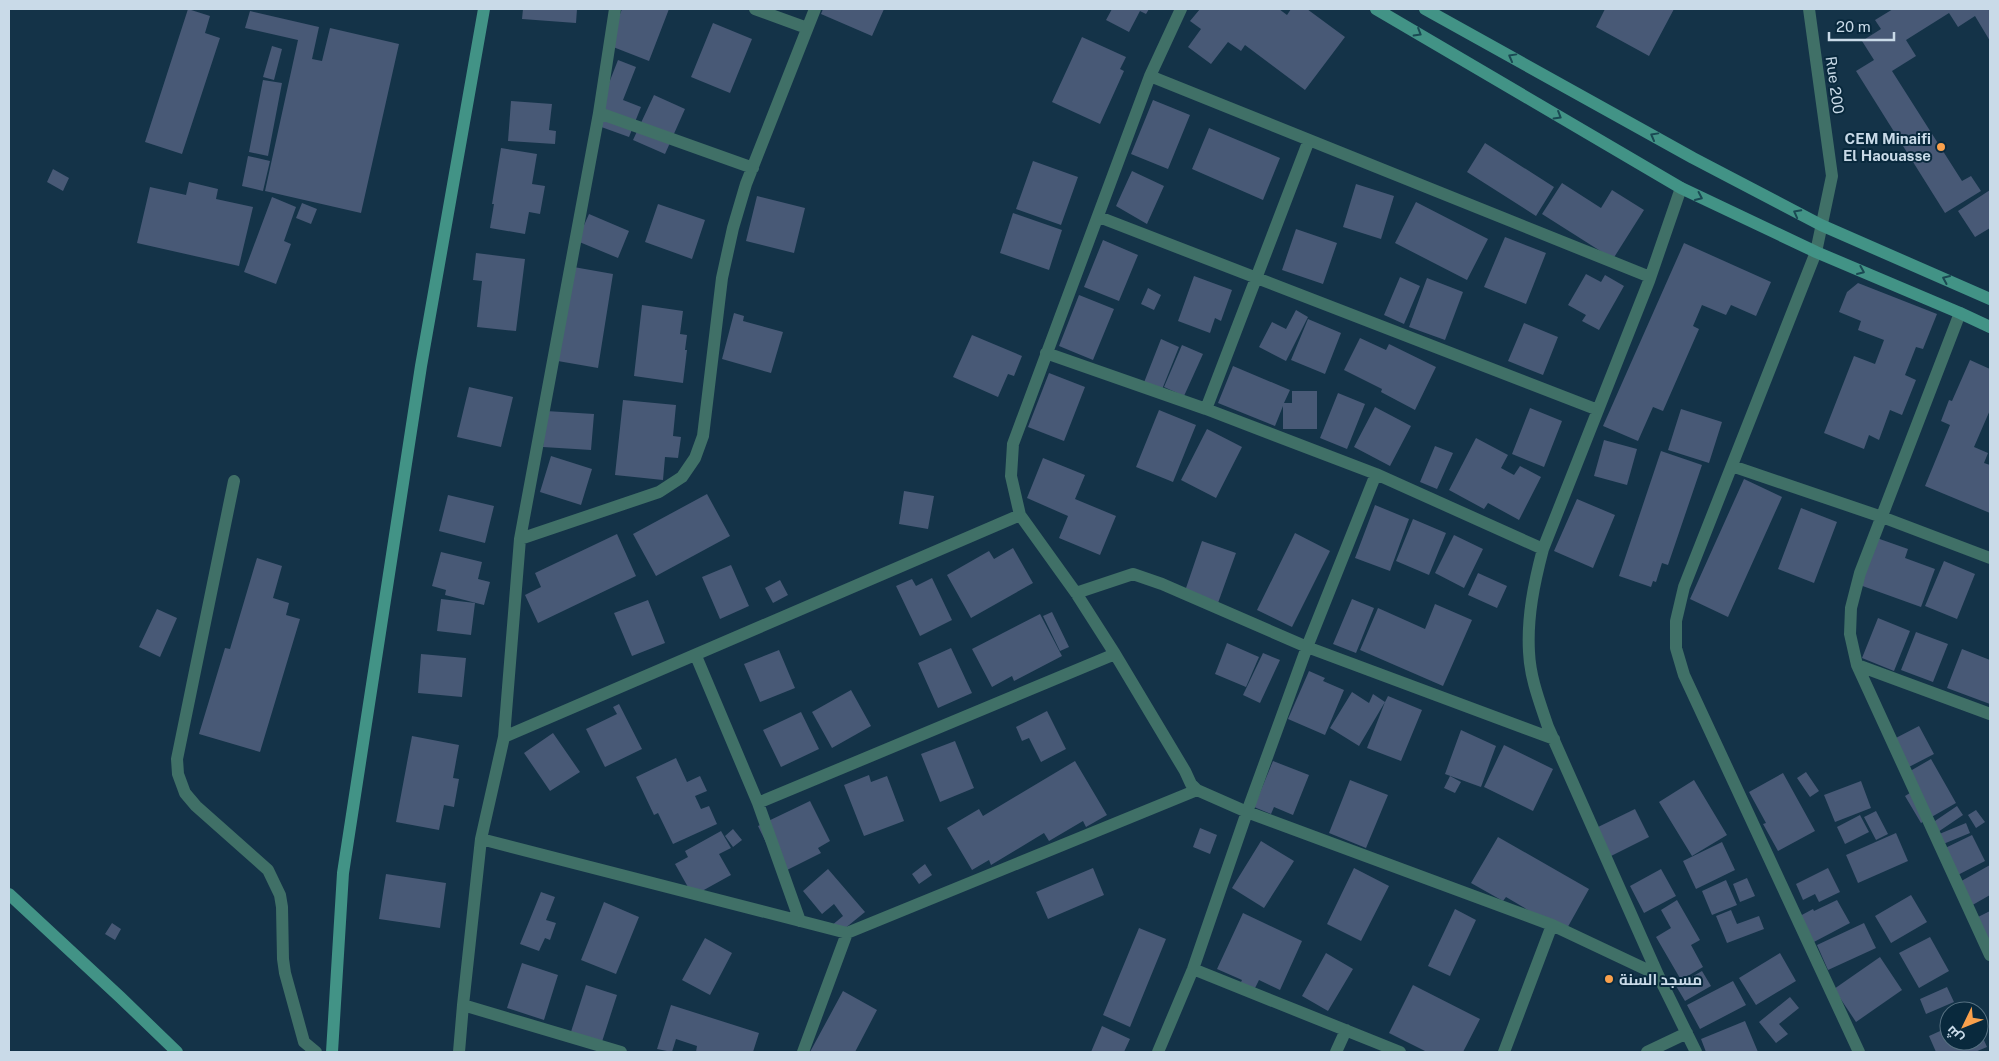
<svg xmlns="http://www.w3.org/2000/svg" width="1999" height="1061" viewBox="0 0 1999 1061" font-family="'Public Sans',Cairo,sans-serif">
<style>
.building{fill:#485976}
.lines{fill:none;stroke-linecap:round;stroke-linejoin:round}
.service{stroke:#407067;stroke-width:12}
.minor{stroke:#407067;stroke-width:12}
.secondary{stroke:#429386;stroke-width:12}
.oneway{stroke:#1a4953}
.poi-dot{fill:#f9a04c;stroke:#09293d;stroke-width:2}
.labels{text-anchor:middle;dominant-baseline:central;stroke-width:4;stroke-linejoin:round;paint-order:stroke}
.street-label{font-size:15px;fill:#c9dae8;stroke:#09293d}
.poi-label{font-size:15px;font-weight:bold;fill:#c9dae8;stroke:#09293d;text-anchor:end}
</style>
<rect width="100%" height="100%" fill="#143348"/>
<path class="building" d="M188,9L210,16L205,33L220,38L182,154L145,142Z
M523,9H577L576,23L522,19Z
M622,9H669L649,61L608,45Z
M823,9H884L872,36L821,14Z
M1112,9H1149L1146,14L1140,11L1129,32L1106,20Z
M1200,9H1279L1287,15L1291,9H1307L1345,37L1305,90L1245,45L1241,51L1228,42L1211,64L1188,47L1201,29L1190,21Z
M1605,9H1636L1639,10L1640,9H1674L1649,56L1596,27Z
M1893,9H1990V41L1975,16L1958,27L1949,13L1906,40L1916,56L1892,71L1962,181L1971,176L1981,191L1945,213L1856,71L1874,60L1862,41L1881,29L1875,20Z
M250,11L319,27L312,59L322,61L330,28L399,44L361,213L265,191L298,40L245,28Z
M713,23L752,39L730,93L691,77Z
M1082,37L1126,57L1120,69L1124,71L1100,124L1052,102Z
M272,46L282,49L274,80L263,77Z
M618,60L636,67L623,100L641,107L629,137L593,124Z
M263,80L282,83L268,156L249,152Z
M654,95L685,109L665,154L633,140Z
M1153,100L1190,115L1168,169L1131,154Z
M511,101L552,104L549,130L556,131L555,144L508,141Z
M1209,128L1280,158L1263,200L1192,169Z
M1485,143L1554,187L1536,216L1467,172Z
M501,148L537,154L532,184L545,186L540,214L529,212L525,234L490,228L494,204H492Z
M248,156L270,161L263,191L242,186Z
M1033,161L1078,177L1061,225L1016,209Z
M53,169L69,178L63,191L47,182Z
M1132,171L1164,186L1147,224L1116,206Z
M189,182L218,189L216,199L253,207L239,266L137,243L150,187L186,195Z
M1562,183L1601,208L1612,190L1644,210L1613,259L1542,214Z
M1356,184L1394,196L1381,239L1343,227Z
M1990,190V228L1975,237L1958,211Z
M757,196L805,208L794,253L746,241Z
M272,197L296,207L284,241L291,244L276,284L244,272Z
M1416,202L1488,239L1467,280L1395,243Z
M302,203L317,209L311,224L296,218Z
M658,204L705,220L692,259L645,242Z
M1013,213L1062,230L1049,270L1000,253Z
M589,214L629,231L618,258L577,241Z
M1296,229L1337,243L1323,284L1282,270Z
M1505,237L1546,253L1526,304L1484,287Z
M1103,240L1138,255L1119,301L1084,287Z
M1684,243L1771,282L1756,316L1731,305L1726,315L1702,305L1693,326L1699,329L1663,411L1653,407L1638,441L1603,426Z
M476,253L525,259L516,331L477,327L482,281L473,280Z
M568,266L613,274L598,368L552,360Z
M1586,274L1601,282L1605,275L1624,286L1599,330L1582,321L1586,315L1568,305Z
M1194,276L1232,290L1221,321L1215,318L1210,333L1178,321Z
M1400,277L1420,286L1404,324L1384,315Z
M1427,278L1463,292L1445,340L1409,327Z
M1858,283L1937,314L1923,349L1916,347L1905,375L1916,380L1902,415L1890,410L1879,440L1869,435L1864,449L1824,433L1854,356L1875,364L1884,340L1858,330L1861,321L1839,312L1847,292Z
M1148,288L1161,295L1154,310L1141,304Z
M1079,295L1114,309L1093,360L1059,346Z
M642,305L683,311L680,334L687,335L685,350H687L683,383L634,376Z
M1296,310L1308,317L1286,361L1259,347L1272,322L1286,329Z
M734,313L744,316L743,321L783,332L771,373L722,359Z
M1308,319L1341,333L1325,374L1291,360Z
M1524,323L1558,337L1543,375L1508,361Z
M972,335L1022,356L1014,376L1008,374L998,397L953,377Z
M1360,338L1386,350L1389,344L1436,367L1415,410L1381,392L1382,389L1344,370Z
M1161,339L1179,347L1161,392L1143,385Z
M1182,345L1203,354L1184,396L1164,387Z
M1970,360L1990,369V410L1974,447L1988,453L1984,463L1990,465V513L1925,486L1950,425L1941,421L1949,400L1952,401Z
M1233,366L1290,390L1284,403H1292V391H1317V429H1283V406L1275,426L1218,403Z
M1049,373L1085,387L1064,441L1028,427Z
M469,387L513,397L501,447L457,437Z
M1338,393L1365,404L1347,449L1320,438Z
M623,400L676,405L673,436L681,437L678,458L665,457L663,480L615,475Z
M1375,407L1411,426L1390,466L1354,447Z
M1530,408L1562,421L1544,467L1512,454Z
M1681,409L1722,422L1709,463L1668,450Z
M1159,410L1196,425L1173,482L1136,467Z
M546,411L594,414L591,450L543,447Z
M1207,429L1242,447L1216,498L1181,480Z
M1476,438L1508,455L1501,468L1514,475L1520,466L1541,477L1519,520L1488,503L1484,509L1449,490Z
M1604,440L1637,449L1627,485L1594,476Z
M1435,446L1453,453L1437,489L1420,482Z
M1661,451L1702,465L1668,565L1662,563L1656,582L1653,581L1651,587L1619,576Z
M551,456L592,469L581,505L540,492Z
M1043,458L1085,475L1075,499L1116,516L1100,555L1059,538L1068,516L1027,498Z
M1744,479L1782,497L1728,617L1690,599Z
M904,491L934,496L928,529L899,524Z
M707,494L730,536L656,576L633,534Z
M448,495L494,506L485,543L439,531Z
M1577,499L1615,515L1593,568L1554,551Z
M1375,505L1409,519L1390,571L1355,558Z
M1801,508L1837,522L1814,583L1778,569Z
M1413,519L1446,533L1429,575L1396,561Z
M1295,533L1330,551L1292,627L1257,610Z
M617,534L636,576L538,623L525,595L541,587L535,573Z
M1454,535L1483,549L1464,588L1435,573Z
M1874,537L1908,549L1905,558L1935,569L1921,607L1857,584Z
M1202,541L1236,553L1218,603L1185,591Z
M1013,548L1033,583L971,618L947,575L989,551L994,559Z
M441,552L482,562L478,579L490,582L484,605L445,595L446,590L432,586Z
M257,558L282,566L273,598L289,603L286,615L300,619L260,752L199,734L225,648L230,649Z
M1944,561L1975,574L1957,619L1925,606Z
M731,565L749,606L720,619L702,577Z
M1478,573L1507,586L1497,608L1468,595Z
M932,578L952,620L920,636L896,586L912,579L916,586Z
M780,580L788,595L773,603L765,588Z
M441,599L475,603L471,635L437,631Z
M1352,599L1374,608L1356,653L1333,644Z
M648,600L665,643L632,656L614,613Z
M1435,604L1472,620L1443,686L1360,650L1378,608L1425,629Z
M157,609L177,618L160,657L139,647Z
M1052,612L1069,647L1060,651L1043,616Z
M1040,614L1062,656L1014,681L1012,676L992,687L972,649Z
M1878,618L1910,631L1894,671L1862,658Z
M1916,632L1948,644L1933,682L1901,670Z
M1227,643L1259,657L1246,687L1215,674Z
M951,648L972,693L938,708L918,663Z
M1962,649L1990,660V704L1947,688Z
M779,650L795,688L760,702L744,664Z
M1263,653L1280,660L1260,703L1243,695Z
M421,654L466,658L462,697L418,693Z
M1309,671L1325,678L1323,681L1344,690L1325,735L1288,719Z
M851,690L871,726L832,748L812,712Z
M1352,692L1369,703L1373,694L1385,702L1388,696L1422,710L1401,761L1367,748L1385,702L1359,746L1330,728Z
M619,704L642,749L605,767L586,729L617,714L613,707Z
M1047,711L1066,749L1041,762L1029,738L1022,741L1016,727Z
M801,712L819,749L781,767L763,730Z
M1919,726L1934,754L1907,768L1892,740Z
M1461,730L1496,746L1481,787L1445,774Z
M553,733L580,772L550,791L524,753Z
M412,736L459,745L453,778L459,779L454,807L444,805L439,830L396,822Z
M955,741L974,788L940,802L921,754Z
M1504,745L1553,769L1533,811L1484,787Z
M676,758L687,782L700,776L707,791L695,796L701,809L709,806L717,824L673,844L658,813L654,815L636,777Z
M1931,759L1956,803L1921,823L1905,796L1915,790L1905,774Z
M1075,761L1107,815L1086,827L1083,821L1049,841L1044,833L991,865L989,860L972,870L947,828L979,809L983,816Z
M1273,761L1309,775L1293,815L1274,807L1271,814L1254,807Z
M1806,772L1819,791L1810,797L1797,778Z
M1783,773L1815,831L1778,851L1763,824L1766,823L1749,792Z
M869,775L871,782L887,776L904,821L864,836L844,785Z
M1450,776L1461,782L1455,793L1444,788Z
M1350,780L1388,795L1366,848L1329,833Z
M1694,780L1727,835L1692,856L1659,802Z
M1861,781L1871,808L1835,822L1824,795Z
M810,801L830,841L818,848L821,853L781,873L758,826Z
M1957,806L1963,815L1938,832L1932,823Z
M1635,809L1649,837L1611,856L1596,828Z
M1976,810L1985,822L1976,828L1968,815Z
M1876,811L1888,834L1876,840L1864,817Z
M1860,815L1869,832L1845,844L1837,827Z
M1966,823L1970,833L1936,847L1932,837Z
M1200,828L1217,835L1210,854L1193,847Z
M733,829L742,840L733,847L725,836Z
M721,831L731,848L719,854L731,875L693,896L675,864L688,857L685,851Z
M1896,833L1908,861L1858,883L1846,855Z
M1972,835L1985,861L1950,879L1937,852Z
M1498,837L1589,889L1565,932L1506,897L1503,901L1471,883Z
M1261,841L1294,861L1264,908L1232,888Z
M1722,842L1735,870L1696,889L1683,861Z
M925,864L932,875L919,884L912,874Z
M1990,865V895L1969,907L1956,884Z
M1093,868L1104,895L1048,919L1036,892Z
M1354,868L1389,886L1361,941L1327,924Z
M1828,868L1840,892L1819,902L1815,894L1803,900L1796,884Z
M828,869L865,912L838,934L831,926L843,916L834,904L822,914L803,891Z
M1661,869L1676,896L1644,913L1630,886Z
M386,874L446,883L440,928L379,919Z
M1747,878L1755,896L1740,902L1733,884Z
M1726,880L1737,905L1712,915L1702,891Z
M541,892L555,897L546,920L556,923L550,940L545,938L539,951L520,944Z
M1911,895L1927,922L1891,943L1875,916Z
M1677,900L1700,940L1691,945L1703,967L1681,980L1656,937L1671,928L1661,910Z
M1837,900L1850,923L1812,943L1798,917L1813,909L1814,911Z
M604,902L639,917L616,974L581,960Z
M1455,909L1476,920L1450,976L1428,966Z
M1731,910L1737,924L1759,916L1764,929L1727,943L1716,916Z
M1990,911V954L1978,917Z
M1243,913L1302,941L1280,990L1259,980L1254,990L1240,984L1242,980L1217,969Z
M112,923L121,929L115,940L105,934Z
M1864,923L1876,948L1828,970L1817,945Z
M1139,928L1166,939L1130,1027L1103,1015Z
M1930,937L1949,971L1919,988L1899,953Z
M705,938L732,953L710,995L682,980Z
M1326,953L1353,969L1328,1011L1302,996Z
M1780,953L1796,981L1756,1005L1739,978Z
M1880,957L1902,990L1856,1022L1834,989Z
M522,963L558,975L544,1020L507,1008Z
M1702,971L1711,986L1685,1001L1676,986Z
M1733,981L1746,1005L1700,1029L1687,1005Z
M586,985L617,995L600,1048L569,1038Z
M1413,985L1480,1019L1463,1052H1427L1389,1033Z
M1947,987L1954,1002L1926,1014L1920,999Z
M843,991L877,1010L855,1052H810Z
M1790,997L1799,1008L1779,1024L1788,1034L1776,1043L1759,1022Z
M671,1005L759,1033L753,1052H696L697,1046L676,1039L672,1052L657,1049Z
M1745,1021L1758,1052H1706L1701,1039Z
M1102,1026L1130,1039L1124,1052H1091Z
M1949,1027V1041H1979V1029L1987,1047L1975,1052H1936L1929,1036Z"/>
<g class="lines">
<path class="service" d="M234,481L177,759L178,774L185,793L196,806L268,870L280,895L282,907L283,959L285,973L304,1042L316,1052"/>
<path class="minor" d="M615,9L599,113L520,539L504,737L481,839L463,1005L621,1052
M755,9L807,28
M1181,9L1150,76L1013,444L1011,476L1020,515L1076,593L1115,654L1185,771L1191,784L1197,790L1247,812L1552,925L1658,975
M1809,9L1832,176L1816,252L1684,587L1676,621V648L1684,675L1859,1052
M1150,76L1650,277
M599,113L753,168
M1681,188L1649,281L1543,549C1534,583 1527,617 1529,652C1530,678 1540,703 1548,727L1658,975L1696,1052
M1099,217L1598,410
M1960,313L1860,573L1851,608L1850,634L1857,665L1990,955
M1046,353L1206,409L1376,474L1543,549
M1206,409L1309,140
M1732,466L1882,517L1990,558
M520,539L659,492L682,477L695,458L703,436L722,278L733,228L746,184L815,9
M1076,593L1133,574L1162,584L1307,647L1554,739
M696,656L758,803L800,921
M1857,665L1990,714
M504,737L1020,515
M758,803L1115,654
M481,839L847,933L1197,790
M1193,969L1400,1052
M459,1052L463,1005
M803,1052L847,933
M1158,1052L1193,969L1247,812L1307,647L1376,474
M1336,1052L1346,1030
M1504,1052L1552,925
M1647,1052L1687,1033"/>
<path class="secondary" d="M1376,9L1681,188L1816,252L1960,313L1990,327
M1425,9L1693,158L1821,225L1990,299
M9,894L120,997L177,1052
M332,1052L343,873L421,366L484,9"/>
</g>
<defs><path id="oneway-chevron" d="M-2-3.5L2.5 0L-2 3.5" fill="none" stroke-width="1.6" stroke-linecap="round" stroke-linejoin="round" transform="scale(1.25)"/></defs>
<g class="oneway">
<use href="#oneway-chevron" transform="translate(1418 33) rotate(31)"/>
<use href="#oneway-chevron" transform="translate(1512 57) rotate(-151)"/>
<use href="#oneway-chevron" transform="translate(1558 116) rotate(31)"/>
<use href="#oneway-chevron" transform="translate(1654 136) rotate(-151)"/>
<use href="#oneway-chevron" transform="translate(1699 197) rotate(25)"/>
<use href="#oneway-chevron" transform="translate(1797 213) rotate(-152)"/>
<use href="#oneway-chevron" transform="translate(1861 271) rotate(23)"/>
<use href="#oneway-chevron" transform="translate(1946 279) rotate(-156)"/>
</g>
<g class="poi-dot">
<circle cx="1941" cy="147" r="5"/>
<circle cx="1609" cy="979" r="5"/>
</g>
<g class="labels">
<g class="street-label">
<text transform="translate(1835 85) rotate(82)">Rue 200</text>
</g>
<g class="poi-label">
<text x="1931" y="138">CEM Minaifi<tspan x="1931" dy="17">El Haouasse</tspan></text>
<text x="1619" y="979" text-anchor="start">مسجد السنة</text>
</g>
</g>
<rect width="1999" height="1061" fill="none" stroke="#c9dae8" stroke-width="20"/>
<g transform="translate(1964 1026) rotate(227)"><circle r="24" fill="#09293d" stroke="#567081"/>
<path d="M0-4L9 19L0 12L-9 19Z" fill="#f9a04c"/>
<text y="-8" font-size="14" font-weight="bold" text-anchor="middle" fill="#c9dae8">ش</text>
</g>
<path d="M1829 32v8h65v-8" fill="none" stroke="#c9dae8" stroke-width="2.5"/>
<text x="1836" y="32" font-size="15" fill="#c9dae8" stroke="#09293d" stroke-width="4" paint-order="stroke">20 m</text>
</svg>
